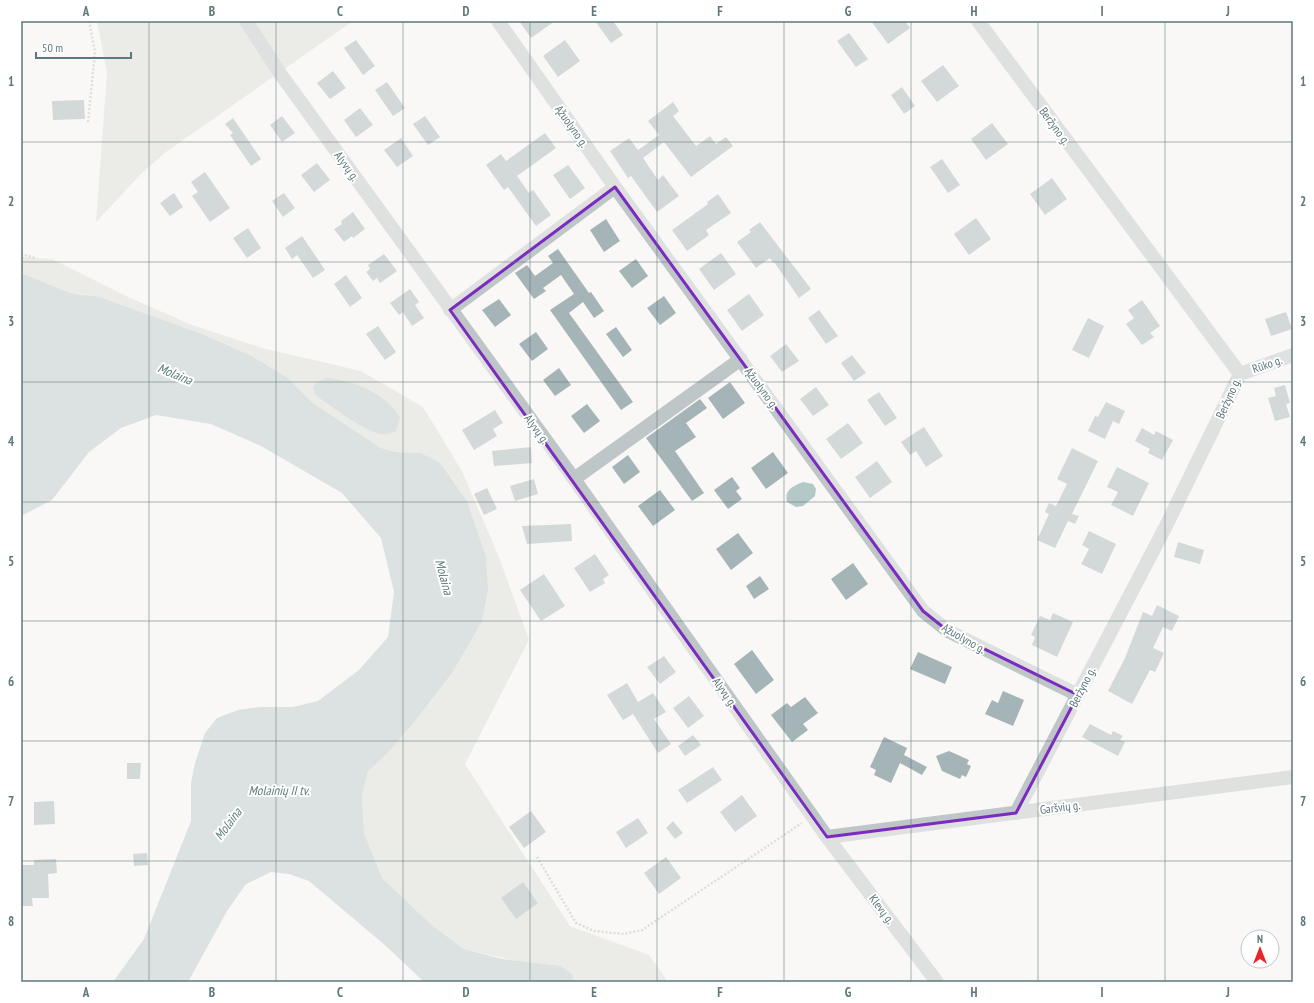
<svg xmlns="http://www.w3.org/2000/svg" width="1314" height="1003" viewBox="0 0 1314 1003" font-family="'PT Sans Narrow',sans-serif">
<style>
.green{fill:#daded5}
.water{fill:#b5c8c8}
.building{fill:#a5b4b6}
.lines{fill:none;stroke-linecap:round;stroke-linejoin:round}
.path{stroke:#b9bfc0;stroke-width:2.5;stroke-dasharray:2 2;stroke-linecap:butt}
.minor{stroke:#bfc6c8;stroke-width:14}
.marked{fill:none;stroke:#7b2cbf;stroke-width:3;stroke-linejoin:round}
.grid{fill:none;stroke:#5e777c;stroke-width:1;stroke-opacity:0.55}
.labels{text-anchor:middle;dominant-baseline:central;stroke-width:4;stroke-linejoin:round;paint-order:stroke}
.street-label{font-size:12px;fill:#5e777c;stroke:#fff}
.water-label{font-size:13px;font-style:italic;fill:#5d7c7c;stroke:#fff}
.neatline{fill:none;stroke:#5e777c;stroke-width:1.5}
.grid-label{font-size:13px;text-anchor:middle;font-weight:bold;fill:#5e777c}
</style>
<rect width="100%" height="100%" fill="#f9f8f6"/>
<path class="green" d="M97,21H353L166,152L142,173L96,222L107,73Z
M21,257L52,259L128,297L192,325L262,348L361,371L423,407L462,471L499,557L529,640L465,764L570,926L649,955L668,982H574L572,974L464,949L434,927L382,878L364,833L362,796L368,771L383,758L412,725L452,673L486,556L467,501L446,471L439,462L421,453L396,452L381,448L313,403L288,378L252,356L202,334L83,294L70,293L26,276L21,273Z"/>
<path class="water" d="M21,273L70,293L99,297L202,334L252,356L288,378L313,403L381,448L396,452L421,453L439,462L446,471L467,501L486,556L488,590L482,621L452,673L412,725L383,758L368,771L362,796L364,833L382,878L434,927L464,949L502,959L560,966L572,974L574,982H424L386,946L309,881L289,874L271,872L246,884L227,911L188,982H113L144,939L191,821V783L195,763L205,733L217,718L238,710L260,707H293L318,701L359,670L388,637L394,592L381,538L342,493L261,446L211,424L156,415L121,428L89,452L52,500L21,516Z
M327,378C355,381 385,393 400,417L396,431C391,433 386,435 381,434C365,432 330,405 315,395L313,387L317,382Z
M803,482L813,484L816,489L815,496L803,506L796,507L787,502C784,490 793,486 803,482Z"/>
<path class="building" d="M519,21H555L531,38Z
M595,21H613L623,35L611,43Z
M871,21H905L910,28L888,44Z
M849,33L868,59L856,67L837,41Z
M356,40L375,66L363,75L344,48Z
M565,40L580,61L558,77L543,56Z
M943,65L959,86L937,102L921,81Z
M333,71L346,88L330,99L317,83Z
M387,82L405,108L393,116L375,90Z
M902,87L915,106L904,114L891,95Z
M84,100L85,119L53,120L52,101Z
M673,102L679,111L673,116L696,146L710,136L716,144L726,137L733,146L691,177L664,142L643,158L658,180L663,175L679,196L657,212L631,176L628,178L610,151L629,138L638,150L659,135L648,121Z
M360,108L373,125L356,137L344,120Z
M282,116L295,133L282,142L270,125Z
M425,116L440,137L428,145L413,124Z
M233,118L261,159L251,166L230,135L233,133L225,124Z
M992,123L1008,144L986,160L971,139Z
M545,133L556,148L517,176L529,193L533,190L551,215L536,226L508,187L504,190L486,165L501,154L506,161Z
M401,138L413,156L397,167L384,150Z
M942,159L960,185L948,193L930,167Z
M317,163L330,180L314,192L301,175Z
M568,165L585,188L570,199L553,175Z
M205,172L230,208L210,222L192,196L198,192L191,182Z
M1052,178L1067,199L1045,215L1030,194Z
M174,193L183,207L170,216L160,203Z
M284,193L295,208L283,217L272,201Z
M718,194L731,213L706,230L709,235L687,251L672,230L708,204L707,202Z
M353,212L365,229L353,238L352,236L344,242L334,229L342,224L341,221Z
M976,218L991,239L969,255L954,234Z
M606,219L620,241L604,252L590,230Z
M760,222L811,289L799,298L774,262L773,263L770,258L756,268L737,242L751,232L749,230Z
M248,228L261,248L247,258L233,238Z
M302,236L325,270L313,278L297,255L292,259L285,248Z
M558,249L589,293L591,292L604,311L594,318L583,302L569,313L633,402L621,410L550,310L574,294L561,275L543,288L546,291L534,299L515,273L527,265L535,276L553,263L548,256Z
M721,253L736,274L714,290L699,269Z
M384,254L397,271L380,283L377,278L373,281L366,272L370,269L368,265Z
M636,259L648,276L632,288L619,271Z
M346,275L362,298L350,307L334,284Z
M410,289L419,302L415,305L424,318L412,326L403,312L399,315L390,303Z
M749,294L764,315L742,331L727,310Z
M664,296L676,313L660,325L647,308Z
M499,299L511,315L495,327L482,310Z
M1142,300L1160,326L1150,333L1154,337L1142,345L1126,324L1134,318L1128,310Z
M819,310L838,336L826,344L808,318Z
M1286,312L1292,329L1271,336L1265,319Z
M1088,318L1104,326L1089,358L1072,350Z
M378,326L396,352L385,360L366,334Z
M616,327L632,350L623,357L606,334Z
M536,332L548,349L532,361L519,344Z
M786,344L799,361L782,372L770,356Z
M852,355L866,373L854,381L841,363Z
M559,368L571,385L555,396L543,380Z
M730,382L745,403L723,419L708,398Z
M1285,385L1290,403L1286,404L1290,417L1275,421L1268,398L1276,396L1274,388Z
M816,387L829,405L813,416L800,399Z
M879,392L897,418L885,426L867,400Z
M700,399L707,408L686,423L696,437L675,451L704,493L692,501L646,438Z
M1106,402L1125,411L1119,424L1113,421L1105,439L1088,431L1095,416L1098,417Z
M587,404L600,421L584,433L571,416Z
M495,410L503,423L493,429L497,436L474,450L462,430Z
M848,423L863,443L841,459L826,439Z
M924,427L943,456L926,467L916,451L910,455L901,442Z
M1142,428L1154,435L1156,431L1173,440L1162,460L1148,453L1150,449L1135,441Z
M531,447L532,463L494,466L492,451Z
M1072,448L1098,461L1072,514L1079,516L1075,524L1068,521L1055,548L1037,540L1049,514L1045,512L1049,503L1056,506L1067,484L1057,479Z
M773,452L788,473L766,489L751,468Z
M628,455L640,472L624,484L612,467Z
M877,461L892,482L870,498L855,477Z
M1117,467L1149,483L1133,516L1111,505L1118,492L1107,487Z
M732,477L740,488L736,491L742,499L728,509L714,490Z
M534,479L538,494L515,501L510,486Z
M487,488L497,509L484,515L474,494Z
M660,490L675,510L653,526L638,506Z
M571,524L572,541L527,544L522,526Z
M1089,531L1116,544L1102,574L1081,564L1089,549L1082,545Z
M738,533L753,553L731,570L716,549Z
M1178,542L1204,550L1200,564L1174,557Z
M595,554L609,575L603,579L605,583L590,592L574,568Z
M853,563L868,584L846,600L831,579Z
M544,574L565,606L541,621L520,590Z
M760,576L769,589L754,599L746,586Z
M1157,605L1179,616L1172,631L1163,627L1153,648L1164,653L1155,672L1150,670L1132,704L1108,691L1125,658L1143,612L1152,616Z
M1053,613L1073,622L1057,657L1032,645L1035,637L1031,635L1040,616L1050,620Z
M752,650L774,680L756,694L734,664Z
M918,652L952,667L945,684L910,669Z
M664,656L676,672L660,684L647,667Z
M627,683L638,702L653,693L666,712L654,719L671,744L658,753L633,714L623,720L607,695Z
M1003,691L1024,700L1013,726L985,714L992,700L998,703Z
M689,696L704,716L688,728L673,708Z
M805,697L818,713L803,724L808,730L792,742L771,715L787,703L791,707Z
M1090,724L1111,735L1113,731L1123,736L1120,740L1125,742L1118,756L1082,737Z
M693,735L701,745L685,756L678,746Z
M884,737L907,748L904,755L927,767L922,775L900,763L891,783L874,775L876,770L870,767Z
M949,751L969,760L967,764L971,766L966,777L962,775L960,779L942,771L936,756Z
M127,763H141L140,779H127Z
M713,767L722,780L687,803L678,790Z
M742,795L757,816L735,832L720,812Z
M54,801L55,824L34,825V802Z
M531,811L546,832L524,848L509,827Z
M638,818L648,833L626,848L616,832Z
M673,821L683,833L675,839L666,828Z
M147,853L148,865L134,866L133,854Z
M666,857L681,878L659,894L644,873Z
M56,859L57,873L48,874L49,898H32L33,906H21V865H34V860Z
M523,882L538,903L516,919L501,898Z"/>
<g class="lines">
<path class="path" d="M88,122L95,52L89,21
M21,254L35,258
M537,857L576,923L594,931L624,934L642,930L802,823"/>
<path class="minor" d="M246,21L279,72L574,479L827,837L937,982
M498,21L615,187L923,611L948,631L1078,695
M978,21L1240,374
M450,310L615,187
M1240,374L1293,355
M574,479L741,359
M1016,813L1166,526L1240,374
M827,837L1293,777"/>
</g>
<path d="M0 0H1314V1003H0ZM615,187L923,611L948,631L1078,695L1016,813L827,837L450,310Z" fill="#f9f8f6" fill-opacity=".55" fill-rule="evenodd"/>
<path class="marked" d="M615,187L923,611L948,631L1078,695L1016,813L827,837L450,310Z"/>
<path class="grid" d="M149,21V982M276,21V982M403,21V982M530,21V982M657,21V982M784,21V982M911,21V982M1038,21V982M1165,21V982M21,142H1293M21,262H1293M21,382H1293M21,502H1293M21,621H1293M21,741H1293M21,861H1293"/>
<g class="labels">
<g class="street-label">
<text transform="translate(572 126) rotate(55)">Ąžuolyno g.</text>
<text transform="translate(1055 126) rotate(54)">Beržyno g.</text>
<text transform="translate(347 166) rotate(54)">Alyvų g.</text>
<text transform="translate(1267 364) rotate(-19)">Rūko g.</text>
<text transform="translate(762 388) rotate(54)">Ąžuolyno g.</text>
<text transform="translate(1228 398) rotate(-66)">Beržyno g.</text>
<text transform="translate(537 429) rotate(54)">Alyvų g.</text>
<text transform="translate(964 638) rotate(30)">Ąžuolyno g.</text>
<text transform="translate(1082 687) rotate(-63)">Beržyno g.</text>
<text transform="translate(725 692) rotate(55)">Alyvų g.</text>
<text transform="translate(1060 807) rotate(-7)">Garšvių g.</text>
<text transform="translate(882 909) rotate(53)">Klevų g.</text>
</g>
<g class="water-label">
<text transform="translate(175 374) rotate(23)">Molaina</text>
<text transform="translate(444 577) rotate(75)">Molaina</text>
<text x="279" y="790">Molainių II tv.</text>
<text transform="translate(228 824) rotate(-53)">Molaina</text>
</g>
</g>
<rect width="1314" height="1003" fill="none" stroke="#ffffff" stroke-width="44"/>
<g transform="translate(1260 949)"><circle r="19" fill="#ffffff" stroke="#bfc9cb"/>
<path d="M0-3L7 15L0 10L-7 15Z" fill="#ea242b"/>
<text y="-6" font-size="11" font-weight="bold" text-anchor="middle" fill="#5e777c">N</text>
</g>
<path d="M36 52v6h95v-6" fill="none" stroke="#5e777c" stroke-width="2"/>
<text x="42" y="52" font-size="12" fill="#5e777c" stroke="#ffffff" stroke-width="3" paint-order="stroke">50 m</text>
<rect x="22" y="22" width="1270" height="959" class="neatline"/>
<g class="grid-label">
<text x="86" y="16">A</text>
<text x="212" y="16">B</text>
<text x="340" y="16">C</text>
<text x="466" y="16">D</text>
<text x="594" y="16">E</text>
<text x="720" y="16">F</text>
<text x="848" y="16">G</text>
<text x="974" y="16">H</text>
<text x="1102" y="16">I</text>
<text x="1228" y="16">J</text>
<text x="11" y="86">1</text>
<text x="1303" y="86">1</text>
<text x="11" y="206">2</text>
<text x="1303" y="206">2</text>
<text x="11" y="326">3</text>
<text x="1303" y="326">3</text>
<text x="11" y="446">4</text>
<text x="1303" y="446">4</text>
<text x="11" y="566">5</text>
<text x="1303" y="566">5</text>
<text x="11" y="686">6</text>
<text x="1303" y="686">6</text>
<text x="11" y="806">7</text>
<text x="1303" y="806">7</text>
<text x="11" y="926">8</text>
<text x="1303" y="926">8</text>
<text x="86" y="997">A</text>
<text x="212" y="997">B</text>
<text x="340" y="997">C</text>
<text x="466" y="997">D</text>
<text x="594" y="997">E</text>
<text x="720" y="997">F</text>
<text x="848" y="997">G</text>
<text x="974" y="997">H</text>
<text x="1102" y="997">I</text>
<text x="1228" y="997">J</text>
</g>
</svg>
